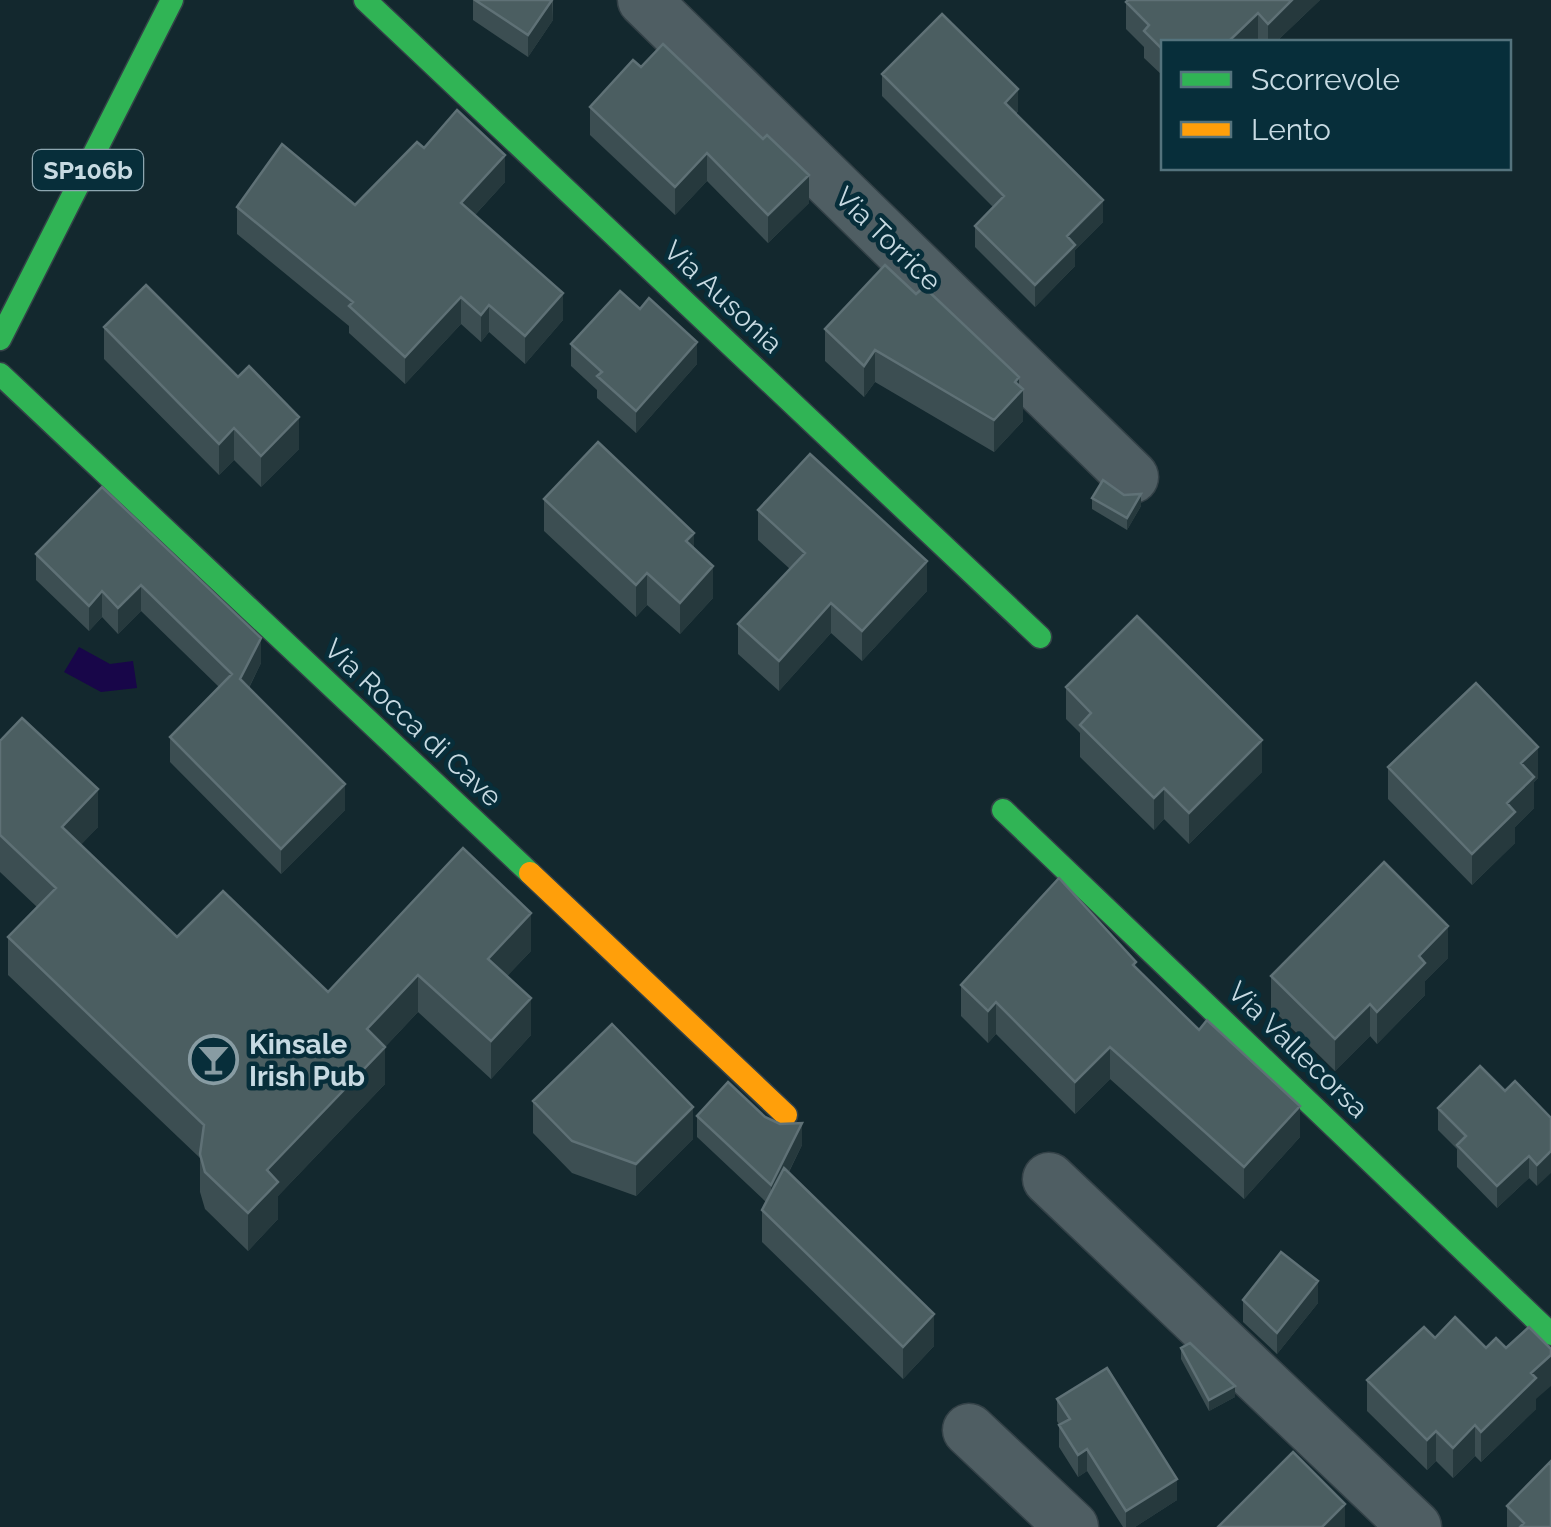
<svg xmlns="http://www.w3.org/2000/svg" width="1551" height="1527" viewBox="0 0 1551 1527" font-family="Raleway,sans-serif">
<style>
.water{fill:#180649}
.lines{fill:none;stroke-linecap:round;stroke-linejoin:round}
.street-casing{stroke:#334147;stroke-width:55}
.fast-casing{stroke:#334147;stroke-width:25}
.slow-casing{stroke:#334147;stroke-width:25}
.street{stroke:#4f5e63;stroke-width:52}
.fast{stroke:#30b455;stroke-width:22}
.slow{stroke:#ff9f0a;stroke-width:22}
.wall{fill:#3c4e52}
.shaded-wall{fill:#26393d}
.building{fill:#4b5e61;stroke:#5f7176;stroke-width:2.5}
.labels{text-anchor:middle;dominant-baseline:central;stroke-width:9;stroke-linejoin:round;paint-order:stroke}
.shield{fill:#072e3a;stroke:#8da6b0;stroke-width:2.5}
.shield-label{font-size:25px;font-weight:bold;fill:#c7dae2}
.street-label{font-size:28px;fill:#c7dae2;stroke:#072e3a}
.poi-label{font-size:28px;font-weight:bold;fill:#c7dae2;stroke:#072e3a;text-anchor:start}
</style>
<rect width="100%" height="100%" fill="#13282e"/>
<path class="water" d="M79,647L110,664L133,661L137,688L101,692L64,672Z"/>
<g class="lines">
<defs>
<path id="street" d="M644,0L1132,477
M1049,1179L1415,1527
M969,1430L1072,1527"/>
<path id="fast" d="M365,0L1040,637
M0,339L172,0
M0,374L530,873
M1003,810L1551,1334"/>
<path id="slow" d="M530,873L786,1115"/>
</defs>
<use href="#street" class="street-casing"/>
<use href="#fast" class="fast-casing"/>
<use href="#slow" class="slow-casing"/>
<use href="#street" class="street"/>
<use href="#fast" class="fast"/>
<use href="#slow" class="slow"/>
</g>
<path class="wall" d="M473,0H553V20L528,57L473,20Z
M1320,0L1276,42H1260L1258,40L1255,42H1164V77L1144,58V47L1126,29V2Z
M633,60L809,203L768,243L707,181L675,215L590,135V107Z
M882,74L1018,111L1016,114L1103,222L1075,250V266L1035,307L975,247V226L993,207L882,96Z
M424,148L505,182L475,215L563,320L525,364L489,332L481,342L461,324L405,384L349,333V326L237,234V207L355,205Z
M104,327L238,377L299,449L261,487L234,460L219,475L104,359Z
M825,329L1019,386L1023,421L994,452L875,382L864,397L825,361Z
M571,344L697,364L636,433L597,398V390L571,366Z
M102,487L261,663L249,688L345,810L281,874L170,762V737L219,687L141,611L118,634L102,617L89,631L36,580V554Z
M1092,498L1141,506L1127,530L1092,509Z
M544,499L694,548L713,598L680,634L647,605L636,617L544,531Z
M758,510L927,591L862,661L831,633L779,691L738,654V624L790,569L758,540Z
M1066,687L1262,772L1189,844L1164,819L1154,830L1080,757V733L1066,719Z
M0,741L98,827L80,845L177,937L328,992L531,951L507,976L531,1035L491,1079L418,1012L385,1047V1084L278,1196V1219L248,1251L205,1209L200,1192V1158L8,975V937L37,907L0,872Z
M1388,767L1538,778L1534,782V808L1515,827V843L1472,885L1388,799Z
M1448,958L1425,981V995L1377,1044L1370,1036L1335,1071L1271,1008V976Z
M1136,968L1300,1137L1244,1199L1110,1079L1075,1114L996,1034L988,1043L961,1016V985Z
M1505,1091L1551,1118L1537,1186L1529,1178L1497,1208L1457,1167V1149L1438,1130V1108Z
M533,1101L693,1139L636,1196L572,1173L533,1133Z
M697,1116L765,1117L802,1145L789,1172L934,1346L903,1379L762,1242V1210L766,1202L697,1137Z
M1243,1300L1318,1303L1277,1354L1243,1322Z
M1435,1338L1536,1399V1409L1481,1462L1475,1456L1453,1478L1436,1461L1427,1470L1367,1411V1380Z
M1181,1348L1235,1397L1209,1411L1181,1359Z
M1057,1399L1177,1500L1135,1527H1123L1087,1471L1078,1477L1059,1447V1425L1057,1421Z
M1507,1506L1551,1527H1507Z"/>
<path class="shaded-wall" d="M552,0L553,20L528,57V35Z
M1292,0H1320L1276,42H1268V24Z
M1258,13V40L1255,42H1228Z
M1018,89V111L1005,125V103Z
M707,153V181L675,215V187Z
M505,155V182L461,230V203Z
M809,175V203L768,243V215Z
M1103,200V222L1075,250V266L1035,307V285L1067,236Z
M563,293V320L525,364V336Z
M461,297V324L405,384V357Z
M489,305V332L481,342V315Z
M697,342V364L636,433V411Z
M875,350V382L864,397V366Z
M1019,377V393L1023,389V421L994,452V420L1015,382Z
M299,417V449L261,487V456Z
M234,428V460L219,475V444Z
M1141,494V506L1127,530V518Z
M694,533V564L686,541Z
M927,561V591L862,661V631Z
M713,566V598L680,634V603Z
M647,573V605L636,617V585Z
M141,585V611L118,634V608Z
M102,591V617L89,631V606Z
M831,603V633L779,691V661Z
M261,638V663L240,705V679Z
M1262,740V772L1189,844V813Z
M1538,747V778L1534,782V808L1515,827V843L1472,885V854L1507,803L1521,763Z
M345,784V810L281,874V849Z
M1164,788V819L1154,830V798Z
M98,789V827L62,865V827Z
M531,913V951L488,996V959Z
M1448,926V958L1425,981V995L1377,1044V1012L1419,956Z
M418,975V1012L385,1047V1084L278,1196V1219L248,1251V1213L267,1170L367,1029Z
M531,998V1035L491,1079V1041Z
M996,1002V1034L988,1043V1011Z
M1370,1004V1036L1335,1071V1039Z
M1110,1047V1079L1075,1114V1082Z
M1300,1106V1137L1244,1199V1167Z
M693,1107V1139L636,1196V1164Z
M802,1123V1145L771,1207V1185Z
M1551,1151V1173L1537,1186V1165Z
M1529,1156V1178L1497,1208V1186Z
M1318,1281V1303L1277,1354V1333Z
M934,1314V1346L903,1379V1347Z
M1551,1355V1386L1536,1399V1409L1481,1462V1432L1531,1373Z
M1235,1386V1397L1209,1411V1400Z
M1475,1425V1456L1453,1478V1448Z
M1436,1431V1461L1427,1470V1440Z
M1087,1449V1471L1078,1477V1455Z
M1177,1479V1500L1135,1527H1126V1511Z
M1345,1504V1527H1322Z"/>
<path class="building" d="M475,0H552L528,35Z
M1128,0H1292L1268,24L1258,13L1228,42H1164V51L1144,31L1149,25L1126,2Z
M942,14L1018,89L1005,103L1103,200L1067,236L1075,245L1035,285L975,226L1004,196L882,74Z
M663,44L763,139L767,135L809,175L768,215L707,153L675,187L590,107L633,60L641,67Z
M457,110L505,155L461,203L563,293L525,336L489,305L481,315L461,297L405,357L349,306L353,302L237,207L282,144L355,205L417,142L424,148Z
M885,265L916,294L924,287L1019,377L1015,382L1023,389L994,420L875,350L864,366L825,329Z
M146,285L238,377L249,366L299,417L261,456L234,428L219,444L104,327Z
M620,291L640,309L649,298L697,342L636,411L597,376L602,372L571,344Z
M598,442L694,533L686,541L713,566L680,603L647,573L636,585L544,499Z
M810,454L927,561L862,631L831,603L779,661L738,624L805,553L758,510Z
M1103,480L1124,495L1141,494L1127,518L1092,498Z
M102,487L261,638L240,679L345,784L281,849L170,737L232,674L141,585L118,608L102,591L89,606L36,554Z
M1137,616L1262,740L1189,813L1164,788L1154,798L1080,725L1091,713L1066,687Z
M1476,683L1538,747L1521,763L1534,777L1507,803L1515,812L1472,854L1388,767Z
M22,718L98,789L62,827L177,937L223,891L328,992L463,848L531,913L488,959L531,998L491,1041L418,975L367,1029L385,1047L267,1170L278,1182L248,1213L205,1172L200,1154L204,1125L8,937L56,888L0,835V741Z
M1384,862L1448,926L1419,956L1425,963L1377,1012L1370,1004L1335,1039L1271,976Z
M1059,878L1136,962L1133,965L1199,1030L1207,1020L1300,1106L1244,1167L1110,1047L1075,1082L996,1002L988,1011L961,985Z
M612,1024L693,1107L636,1164L572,1141L533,1101Z
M1480,1066L1505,1091L1515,1081L1551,1118V1151L1537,1165L1529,1156L1497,1186L1457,1145L1466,1136L1438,1108Z
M728,1082L765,1117L780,1124L802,1123L771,1185L697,1116Z
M784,1168L934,1314L903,1347L762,1210Z
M1281,1252L1318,1281L1277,1333L1243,1300Z
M1455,1317L1486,1348L1496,1338L1506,1348L1529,1327L1551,1349V1355L1531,1373L1536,1378L1481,1432L1475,1425L1453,1448L1436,1431L1427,1440L1367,1380L1424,1327L1435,1338Z
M1190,1343L1235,1386L1209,1400L1181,1348Z
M1107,1368L1177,1479L1126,1511L1087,1449L1078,1455L1059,1425L1070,1419L1057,1399Z
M1293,1452L1345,1504L1322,1527H1218Z
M1551,1461V1527H1520L1524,1523L1507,1506Z"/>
<defs>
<symbol id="bar-ring" viewBox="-11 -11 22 22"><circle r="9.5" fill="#072e3a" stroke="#889ca3" stroke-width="1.5"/><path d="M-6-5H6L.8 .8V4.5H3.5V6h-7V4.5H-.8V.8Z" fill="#889ca3"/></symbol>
</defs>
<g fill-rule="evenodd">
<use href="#bar-ring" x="186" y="1032" width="55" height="55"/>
</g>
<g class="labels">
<rect class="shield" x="33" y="150" width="110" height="40" rx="8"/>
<g class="shield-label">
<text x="88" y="170">SP106b</text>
</g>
<g class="street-label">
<text transform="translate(888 239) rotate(44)">Via Torrice</text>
<text transform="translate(723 297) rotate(43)">Via Ausonia</text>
<text transform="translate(413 723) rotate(43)">Via Rocca di Cave</text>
<text transform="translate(1298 1050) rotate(44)">Via Vallecorsa</text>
</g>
<g class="poi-label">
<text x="249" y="1044">Kinsale<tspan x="249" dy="32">Irish Pub</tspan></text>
</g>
</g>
<rect x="1161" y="40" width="350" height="130" fill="#072e3a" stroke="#54737d" stroke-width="2.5"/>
<rect x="1181" y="72" width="50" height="15" fill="#30b455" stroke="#54737d" stroke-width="2.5"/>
<text x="1251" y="90" font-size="30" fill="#c7dae2">Scorrevole</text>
<rect x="1181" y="122" width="50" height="15" fill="#ff9f0a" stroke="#54737d" stroke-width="2.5"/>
<text x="1251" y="140" font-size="30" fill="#c7dae2">Lento</text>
</svg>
